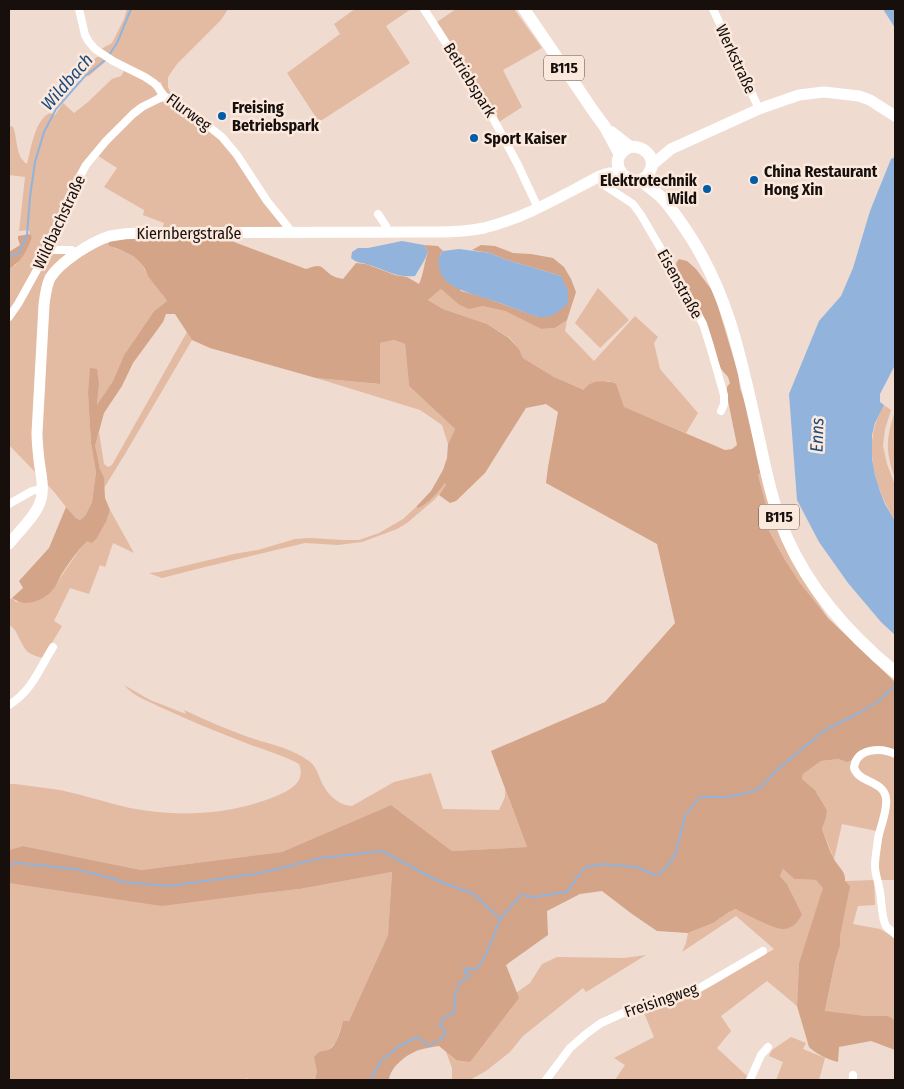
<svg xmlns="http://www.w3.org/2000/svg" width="904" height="1089" viewBox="0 0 904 1089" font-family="'Fira Sans Condensed',sans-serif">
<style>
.green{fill:#e3baa2}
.forest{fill:#d3a488}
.water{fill:#92b4dc}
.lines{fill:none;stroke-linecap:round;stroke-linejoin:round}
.stream{stroke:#92b4dc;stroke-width:2}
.street{stroke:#fff;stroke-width:8}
.secondary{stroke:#fff;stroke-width:11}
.primary{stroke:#fff;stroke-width:12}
.poi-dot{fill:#005daa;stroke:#fce9de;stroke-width:2}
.labels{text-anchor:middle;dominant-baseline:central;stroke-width:5;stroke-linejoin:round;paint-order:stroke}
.shield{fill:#fce9de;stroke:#5b504b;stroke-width:1}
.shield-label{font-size:15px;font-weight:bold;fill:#160f0c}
.street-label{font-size:16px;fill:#160f0c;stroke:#fce9de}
.poi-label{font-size:16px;font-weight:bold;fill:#160f0c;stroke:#fce9de;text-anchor:start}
.water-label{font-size:18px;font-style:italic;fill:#1b4b7c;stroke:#fce9de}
</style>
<rect width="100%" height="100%" fill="#efdbd0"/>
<path class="green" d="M127,9H228L221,20L177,64L168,77V87L170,92L198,113C185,106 164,97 161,82H156L101,49L112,43L124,19Z
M355,9H411L386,26L410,63L319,122L287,73L340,34L334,24Z
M456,9H514L542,48L503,70L522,107L499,122L485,97L437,22Z
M97,57H102L107,60L89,76L82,73L81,70Z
M125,69L140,77L156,89L157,94L153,99L156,103L163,102L180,108L225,144L285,227L162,230L164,223L143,215L144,210L104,187L117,168L92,152L79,171L64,210L47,246L82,247L47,280L39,476L9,445V269L16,265L32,237L30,234L29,230L19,231L25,177L9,175V128L11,126L13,127C18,139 15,156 27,164C31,149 35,119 50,113L55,115L63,103L74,113L88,102L112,79L121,76Z
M110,241L114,248L126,252L139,260L143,264L144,269L150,279L159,289L167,301L154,311L124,355L113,381L97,406L99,385L88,394L91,443L96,471L92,502L85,516L80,520L76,518L66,507L55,493L45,482L41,447L46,308L54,277L88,250Z
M598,288L629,320L600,348L575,323Z
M441,289L458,304L482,306L505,311L541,329L555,328L567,320L565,331L594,361L635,316L658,337L654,343L660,369L698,413L686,433L623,407L609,381L590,384L584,390L554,377L523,358L519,349L510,338L487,324L443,309L428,300Z
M187,332L192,340L125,454L104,488C104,474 96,462 95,448C95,443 98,437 99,432L104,464L108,467L112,465Z
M394,340L405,344L409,386L455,429L448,444L442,425L420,410L316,378L379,384L380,343Z
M884,405L891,410L885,429L883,446L887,464L895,485V521C874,485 861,444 884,405Z
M895,411V478C885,451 886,439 895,411Z
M761,472L803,580L828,618L800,583L785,560L769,531L768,512L758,475Z
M445,483L447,485L434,500L407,523L397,529L362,542L338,545L305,543L201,568L162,578L149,573L159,572L234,554L258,550L295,539L310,538L343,540H359L379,533L403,519L416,507L417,508L433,496Z
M110,510L134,553L113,543L105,567L100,565L89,594L70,588L54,621L62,626L43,658C38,657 32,655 28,652C19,644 19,630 9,625V600L12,598L16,602L52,591L60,578L82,546L87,540L97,538L106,522Z
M124,685L150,700L186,714L184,710C205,720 226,729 248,737C269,744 292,748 309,761C316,766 318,774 321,781C327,794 337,805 352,806L394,782L431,773L443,809L499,810L505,797V789L527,847L452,851L391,805L282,852L141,870L23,846L9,850V784H15C30,786 45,788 60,790C84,795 107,803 130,808C180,818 236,815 283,793C295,787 305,779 299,764C283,755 264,750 246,743C217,732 188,720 160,707C148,701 133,696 124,685Z
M895,752V880H880L878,863L882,832L842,824L834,859L822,829L826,818L827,810L815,790L802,779L803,774L821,761L839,759L858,753Z
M783,869L794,879L816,880L824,888L799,963L797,1006L767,981L721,1016L731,1031L717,1048L747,1076L745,1080H615L625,1065L614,1058L654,1037L642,1008L687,997L710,987L774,949L736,916L682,952L686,943L688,933L713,923L729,912L737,909L782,929L802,914L787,884L780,876Z
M392,872L388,935L349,1021H343L336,1042L329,1049L317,1071L315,1080H248L247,1078L243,1080H9V883L255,894L300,889Z
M874,880L875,905L858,906L853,924L880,929L895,938V1020L888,1016H866L825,1012L835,962L840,946V936L845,881Z
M646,955L586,992L583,988L523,1036L510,1052L486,1071L470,1080H452V1068L446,1052L456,1060L518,999L516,993L530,983L542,964L557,957L624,958Z
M791,1037L806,1043L803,1049L825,1058L819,1080H776L783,1062L769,1056L772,1050Z"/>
<path class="forest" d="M30,234L32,237C27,251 22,261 9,269V252L20,245L18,239V236Z
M218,236L306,269C322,263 320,266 331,275C334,277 339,278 343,279L356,263L366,264L395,275L407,277L419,284C424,273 424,263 428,252L424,245L438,246L443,251L440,255L461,291L483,297L538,317L561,276L507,260L490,253L472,250L481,245L495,246L513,253L531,254L553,258L564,267L571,279L576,292L567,320L555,328L541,329L505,311L482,306L469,309L458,304L441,289L428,300L443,309L487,324L509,338L519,349L523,358L554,377L584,390C584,389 589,384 590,384C598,380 609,381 616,384L624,407L725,450L732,449L737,445L727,396V387L730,383L728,377L721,369L715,354L677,270L676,263L679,259L687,261L696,269L714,293L738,373L740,388L747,409L761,472L758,475L768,512L769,531L785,560L800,583L828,618L895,682V752L858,753L852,760L847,762L839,759L821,761L803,774L802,779L815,790L827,810L826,818L822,829C826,839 829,850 834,859C838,867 846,871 845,881L850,886L840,936V946L835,962L825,1011L866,1016H888L895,1020V1050L871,1041L839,1047L838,1062C829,1060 816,1054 809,1047L797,1006L799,963L823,888L816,880L794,879L783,869L780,876L787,884L802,914C798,922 793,928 784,929C776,930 745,914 736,909L729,912L713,923L688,933L657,931L632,914L602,891L580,894L547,911L548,935L506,965L519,998L470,1062L456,1060L439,1046C432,1047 425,1048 419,1050C407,1054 390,1067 389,1080H315L317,1071L314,1057C322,1049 319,1053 328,1050C338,1045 340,1030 343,1021H349L388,935L392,872L300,889L255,894L162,906L9,883V850L23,846L141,870L282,852L391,805L452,851L527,847L491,751L605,702L675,623L657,544L546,483L548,467L558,412L546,404L526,408L485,473L456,501L450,503L439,495L446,485L445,483C437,493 429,503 418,508L416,507L431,491L443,470L447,458L448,444L455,429L409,386L405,344L394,340L380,343V384L316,378L210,348L192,340L175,314H166L163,322L133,363L122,386L104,413L95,446L100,469L104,478L105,498L110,510L106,522L97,538L92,543L87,541C77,551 69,563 61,575C58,581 55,588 51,592C40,602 24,607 12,598L23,588L19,581L49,548L66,507L76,518L80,520L85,516L92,502L96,472L91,443L88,394L90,368L97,369L99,385L97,405L113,381L124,355L135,339L154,311L167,301C162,293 156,287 150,279C146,274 145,266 140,262C132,253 119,250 108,245L110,241L120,238Z"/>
<path class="water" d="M883,9H895V28Z
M895,157V365L880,394V402L884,405L875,423L872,435V459L875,475L880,491L885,504L895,521V635L881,622L848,583L819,542L797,500L789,394L819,321L841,296L853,268L870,211L891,159Z
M402,241L424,245L428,252L424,261L415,276C395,278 384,269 366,264C360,262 356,263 351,258L352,252L358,248H368Z
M459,249L490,253L507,260L561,276L568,291V303C557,313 554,318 538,317C523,312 509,306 494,301C476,294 440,289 439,266C438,260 439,256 443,251Z"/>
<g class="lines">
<path class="stream" d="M109,55L117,43L131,9
M9,257L19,253L27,235L30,197L35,162L44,132L56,109L84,77L103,62L106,59
M9,865L17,863L75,869L125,882L169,886L261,873L321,858L382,851L438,881L474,894L500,919
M370,1080L381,1061L398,1047L417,1037L429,1046L444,1037L445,1030L440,1026L443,1018L454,1013L455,995L459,984L470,975L464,972L466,968L476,970L485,957L500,919L521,895L534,897L567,892L584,868L602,864L636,867L654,875L661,873L675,856L685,816L700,797H727L747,793L760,788L779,768L825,730L857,714L879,701L893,687"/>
<path class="street" d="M79,9L85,35L89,42L95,49L113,61L145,77L154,83L157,86L164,96L192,113L222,137L237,155L267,201L288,227L290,233
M424,9L487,107L518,165L538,208
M713,9L759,109
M600,176L607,187L633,204L641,215L682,285L703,324L710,346L724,395V404L721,411
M378,214L386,226L387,232
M48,250H72L78,253
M9,317L18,304L48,250L65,215L73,189L86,165L106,141L133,114L142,107L164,96
M9,504L32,491L43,488
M9,705C32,691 39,669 53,647
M895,934C892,931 888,929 886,926C881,917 882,902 880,892C879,883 875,875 875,866C875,857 877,848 878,839C880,827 888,810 886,798C883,780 860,784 854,768C856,748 881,747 895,754
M546,1080L570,1048L586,1034L601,1023L641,1005L696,990L763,951
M750,1080L761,1055L768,1047
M853,1080V1075"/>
<path class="secondary" d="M652,165L671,149L759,109L799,95L824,92L859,96L870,100L895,116
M9,544C18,532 31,521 38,507C46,492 41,476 39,460C38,451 37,442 37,433L44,305C45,296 46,287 50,278C60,262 91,242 110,236C120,234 130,233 141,233L438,232C453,232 469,231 484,228C525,218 563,195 600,176L609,173H621"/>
<path class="primary" d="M524,9L594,112L605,127L620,155
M611,132L630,147C643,145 657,157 650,171C637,199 598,161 630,147
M640,180C647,186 656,192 663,199C672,209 680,221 688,233C731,298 742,365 759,439C766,472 773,506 787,538C811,592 850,635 895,672"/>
</g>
<g class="poi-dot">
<circle cx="222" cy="116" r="5"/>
<circle cx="474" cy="138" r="5"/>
<circle cx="754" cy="180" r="5"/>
<circle cx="707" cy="189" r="5"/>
</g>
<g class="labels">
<g class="shield">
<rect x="544" y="55.5" width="40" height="25" rx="4"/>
<rect x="759" y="504.5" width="40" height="25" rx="4"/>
</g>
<g class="shield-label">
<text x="564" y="68">B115</text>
<text x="779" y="517">B115</text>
</g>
<g class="street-label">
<text transform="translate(736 59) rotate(65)">Werkstraße</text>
<text transform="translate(470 80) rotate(58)">Betriebspark</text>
<text transform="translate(189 112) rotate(36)">Flurweg</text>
<text transform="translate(59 222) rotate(-65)">Wildbachstraße</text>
<text x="189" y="233">Kiernbergstraße</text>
<text transform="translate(680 284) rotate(61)">Eisenstraße</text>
<text transform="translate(661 1000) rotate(-19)">Freisingweg</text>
</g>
<g class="poi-label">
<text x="232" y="107">Freising<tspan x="232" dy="18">Betriebspark</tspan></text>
<text x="484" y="138">Sport Kaiser</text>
<text x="764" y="171">China Restaurant<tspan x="764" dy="18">Hong Xin</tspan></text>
<text x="697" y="180" text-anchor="end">Elektrotechnik<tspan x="697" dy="18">Wild</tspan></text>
</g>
<g class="water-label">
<text transform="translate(67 82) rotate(-49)">Wildbach</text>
<text transform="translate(817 435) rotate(-88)">Enns</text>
</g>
</g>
<rect width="904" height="1089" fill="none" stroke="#160f0c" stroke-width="20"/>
</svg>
